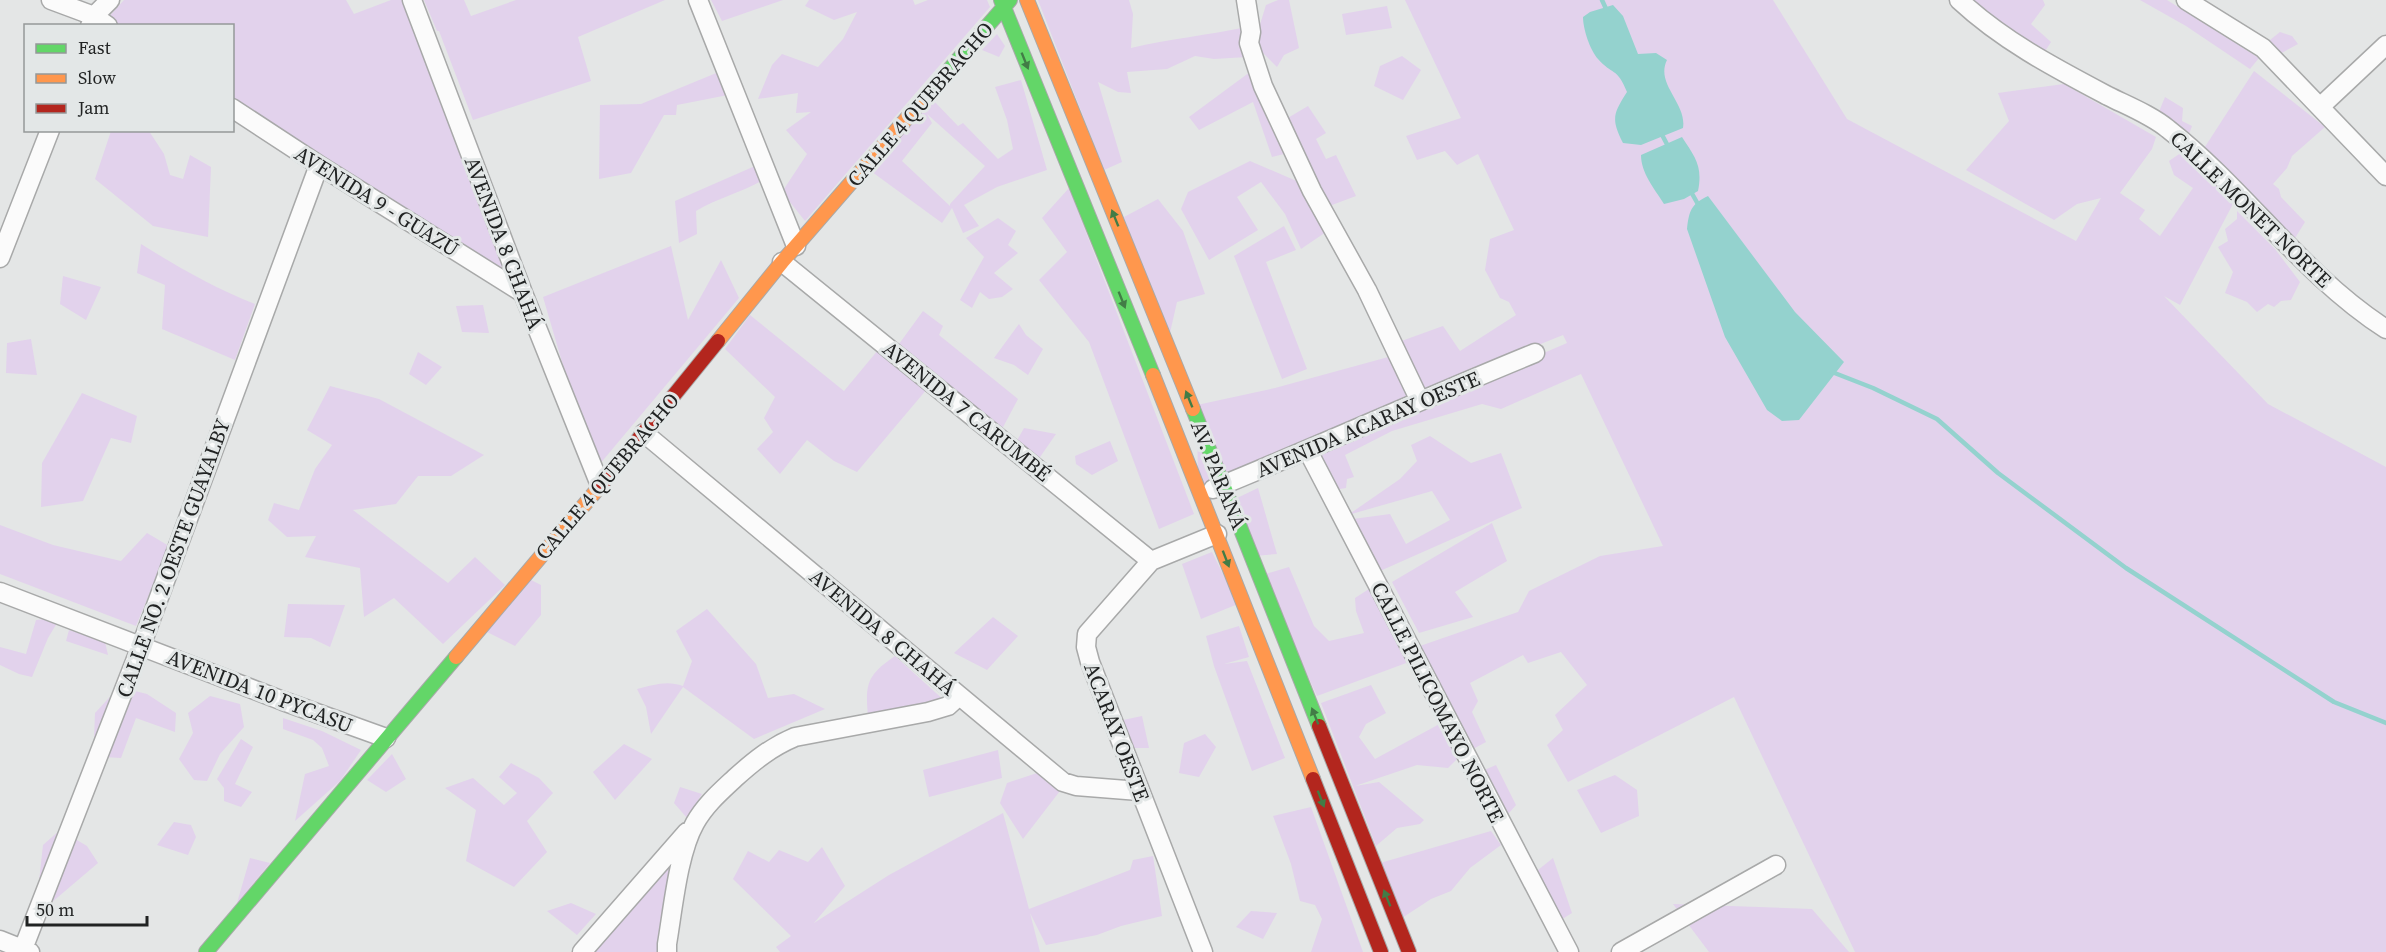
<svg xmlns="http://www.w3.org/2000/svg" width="2386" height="952" viewBox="0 0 2386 952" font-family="'Source Serif 4',serif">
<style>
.green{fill:#e2d2ec;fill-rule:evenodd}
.water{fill:#94d2ce}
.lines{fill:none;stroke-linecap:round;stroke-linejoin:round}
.stream{stroke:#94d2ce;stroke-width:4.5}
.street-casing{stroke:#a8a9a9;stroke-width:21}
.fast-casing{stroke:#a8a9a9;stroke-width:16}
.slow-casing{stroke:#a8a9a9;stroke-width:16}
.jam-casing{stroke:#a8a9a9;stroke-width:16}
.street{stroke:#fbfbfb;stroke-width:18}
.fast{stroke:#63d668;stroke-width:14}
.slow{stroke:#ff974d;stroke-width:14}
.jam{stroke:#b3261e;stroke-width:14}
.oneway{fill:#427c46}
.labels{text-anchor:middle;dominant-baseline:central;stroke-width:6;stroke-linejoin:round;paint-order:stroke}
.street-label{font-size:21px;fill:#212323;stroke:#e3e7e7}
</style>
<rect width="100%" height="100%" fill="#e4e6e6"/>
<path class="green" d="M124,0H346L354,14L391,0H407L513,277L233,101L232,26H112L105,21Z
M424,0H464L471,16L516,0H665L578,37L591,81L473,120L439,31H437Z
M711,0H783L722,21Z
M809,0H913L915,5L928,0H987L990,7L805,221L782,192L807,154L786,130L811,112L796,113L798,93L758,99L772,65L782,54L818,67L843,39L857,12L834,20L805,6Z
M1038,0H1129L1133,14L1131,48C1169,39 1208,35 1247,27V57L1214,59L1195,56L1167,69L1127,72L1131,93L1118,92L1098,82L1122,162L1104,170Z
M1278,0H1289L1299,48L1284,55L1277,67L1254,44L1266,5Z
M1405,0H1773L1847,119L2076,241L2101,198L2077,204L2054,220L1966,170L2009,121L1998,93L2064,84L2156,137L2152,149L2120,193L2145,210L2139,219L2160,236L2193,188L2174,175L2169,161L2188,148L2235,200L2180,305L2164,296L2268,404L2386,467V952H1855L1734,697L1568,782L1547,745L1563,730L1555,715L1587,685L1561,652L1528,663L1523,655L1470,683L1478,701L1472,712L1486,742L1473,749L1482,771L1496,765L1516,805L1503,820L1440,692L1420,646L1518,612L1529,591L1600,556L1663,546L1581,374L1501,409L1482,404L1392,431L1345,455L1354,477L1347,479L1346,488L1334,490L1317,451L1567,343L1563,335L1424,391L1396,343L1443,326L1460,351L1516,315L1509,302L1500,298L1485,270L1490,239L1514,230L1478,154L1457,165L1445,151L1417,160L1406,136L1461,118Z
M1967,0H2043L2045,5L2031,24L2051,42L2042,56Z
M2140,0H2167L2259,58L2250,69L2186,26Z
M1387,6L1392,28L1346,35L1342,14Z
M2280,32L2292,36L2298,44L2278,55L2270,47V40Z
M997,34L1005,46L999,57L982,50Z
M1402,56L1421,70L1403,100L1374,86L1380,66Z
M726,69L728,95L677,105L676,115H664L631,173L599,179L600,105L641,104Z
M2254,71L2325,127L2292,156L2287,168L2273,184L2279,189L2281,197L2305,222L2292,243L2201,153Z
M1250,72L1288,153L1272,157L1253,102L1199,130L1189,117Z
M1021,80L1047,170L997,187L964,205L979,226L963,233L952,208L942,223L868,169L932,99L958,126L963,123L998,159L1013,149L1007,120L995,87ZM927,114L985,166L950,204V206L902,161L932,123Z
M2165,97L2183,108L2182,121L2192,126L2188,137L2158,114Z
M1308,106L1326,133L1316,139L1326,159L1336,155L1356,196L1324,208L1281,122Z
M111,131H149L164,154L170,175L183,179L190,155L211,167L208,237L153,226L95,179Z
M1250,161L1308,186L1326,232L1301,249L1285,214L1261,182L1237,197L1258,230L1209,260L1181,209L1188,192Z
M755,166L763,180C741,193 717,198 696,211L697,234L679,243L675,201Z
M1069,188L1194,514L1159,529L1089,342L1039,280L1067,252L1042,218Z
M1158,199L1183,231L1205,294L1177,302L1167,346L1124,217Z
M2237,211L2275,249L2300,282L2291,300L2281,301L2274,307L2268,304L2257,312L2247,302L2225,293L2233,272L2218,247L2228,241L2225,229L2237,219Z
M998,218L1016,231L1008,245L1018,253L994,273L1013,289L1002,297L989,299L980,292L972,308L960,300L984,257L966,238Z
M1284,226L1296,250L1266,262L1307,369L1282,379L1234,256Z
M141,244C178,267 214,288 255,304L235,360L162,329L165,285L137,273Z
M671,246L688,320L721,260L739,298L594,471L543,297Z
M63,276L101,287L86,320L60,304Z
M483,305L489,333L462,332L456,306Z
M923,311L943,326L939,335L1018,399L1001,431L899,344Z
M750,315L844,391L883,344L927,389L857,472L834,461L807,440L780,474L757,449L773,432L764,418L775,397L725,349Z
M1019,324L1026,335L1043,349L1028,375L1014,365L994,358Z
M31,339L37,375L6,373L7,343Z
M418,352L442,367L426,385L409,374Z
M1392,356L1408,396L1198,487L1197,405L1275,388Z
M330,386L379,399L484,455L451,476H418L396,504L353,510L448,583L475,557L505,585L443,644L394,598L364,617L360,568L305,557L316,536L287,537L268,520L274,503L299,510L315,469L332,445L307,430Z
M82,393L137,416L131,443L111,438L83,501L41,507L42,463Z
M1024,428L1056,434L1038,460L1015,444Z
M1430,436L1471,463L1501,453L1522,508L1380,571L1353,519L1390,514L1406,544L1450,520L1432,491L1348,515L1400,479L1417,461L1411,445Z
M1110,441L1118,461L1092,475L1076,464L1075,456Z
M1258,488L1277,554L1254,556L1237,498Z
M1492,523L1507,561L1455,592L1473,617L1419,633L1392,582Z
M0,525L53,545L121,561L147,533L169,546L136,626L0,574Z
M1212,552L1238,604L1201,619L1182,564Z
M1289,567L1314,626L1329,641L1364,633L1356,611L1355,598L1372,587L1409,662L1317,696L1262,575Z
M529,579L541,585V615L515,646L485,631Z
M288,604L345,605L330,647L311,638L284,637Z
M707,609L756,664L768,698L794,694L825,709L754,739L683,687L651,734L646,707L637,689C653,685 667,680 683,686L692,661L676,631Z
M993,617L1018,636L987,670L954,653Z
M60,618L48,638L32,677L19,674L0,665V647L26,654L36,620Z
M1239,626L1249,657L1224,664L1247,661L1285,758L1252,771L1214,666L1206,636Z
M69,630L105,642L108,655L66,641Z
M895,656L946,702L868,716C865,684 867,675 895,656Z
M1371,685L1386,713L1366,724L1359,737L1375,759L1445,721L1461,755L1448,768L1417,765L1355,786L1379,782L1424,820L1420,824L1397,828L1376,846L1321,703Z
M119,687L147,694L176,713L175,732L136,718L121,758L103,757L94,739L95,713Z
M210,696L240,704L244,727L220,754L207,781L194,780L179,759L193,733L188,713Z
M1142,716L1149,748H1128L1123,720Z
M283,718L322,731L361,750L340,781L295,821L305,774L329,766L322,748L313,740L283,729Z
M1205,734L1216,747L1199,777L1179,773L1184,743Z
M241,739L253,747L235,784L252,792L241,807L224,801V788L217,779Z
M624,744L652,759L615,800L593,772Z
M998,750L1002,778L929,797L923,770Z
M392,754L406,779L386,792L367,780Z
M511,763L539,778L553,793L527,821L547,852L514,887L466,861L476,810L445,788L473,778L504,805L517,793L499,777Z
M1037,773L1063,787L1023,839L1000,803L1007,783Z
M1615,775L1637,790L1639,816L1601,833L1577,790Z
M680,787L702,794L687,818L674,803Z
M1311,807L1363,952H1311L1322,919L1315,905L1300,901L1291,864L1273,816Z
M1003,813L1029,909L1130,870L1133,860L1153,856L1162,916L1121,926L1097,935L1046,945L1030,913L1040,952H780L776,947L791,936L733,879L748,851L769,862L779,850L808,862L822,847L845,886L814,923L889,875Z
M174,822L191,825L196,837L188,855L157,845Z
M60,830L87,846L98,863L51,903L39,881L43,845Z
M1491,831L1501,845L1470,868L1451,891L1431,899L1402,918L1380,863Z
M673,850L660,952H586Z
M250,858L270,863L237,903Z
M1553,858L1572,913L1559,921L1533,874Z
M571,903L596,914L577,935L547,911Z
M1673,904L1812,909L1849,952H1709Z
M1251,911L1277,913L1263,939L1236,927Z"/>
<path class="water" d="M1613,5L1623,16L1638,54L1656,53L1667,60C1655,84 1687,103 1683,128L1641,145L1623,143C1611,119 1613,114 1627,92C1617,67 1612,75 1598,59C1590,50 1583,29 1583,17L1590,12Z
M1682,137C1695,157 1703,166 1698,191L1684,199L1664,204C1654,188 1641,173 1641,155Z
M1708,196L1795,312L1844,362L1799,420L1782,421L1767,410L1725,337L1687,229C1689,211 1691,204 1708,196Z"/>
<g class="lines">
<path class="stream" d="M1602,0L1607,11
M1660,131L1669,148
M1690,190L1699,206
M1832,372L1873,388L1937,419L1998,473L2126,568L2334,702L2386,723"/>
<defs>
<path id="street" d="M51,0L94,16L108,26
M412,0L523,293L600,485
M698,0L796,246
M1246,0L1251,32L1249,43L1263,86L1312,191L1367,290L1420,401
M1959,0C2003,41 2055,68 2108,96C2128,106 2151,115 2168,129C2246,190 2302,275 2386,329
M2186,0L2263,48L2386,176
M90,26L94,16L110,0
M2320,107L2386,45
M232,108L319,165L523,293
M0,258L50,130
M782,262L1151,561
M644,433L1063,782L1076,786L1139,791
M1308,451L1569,952
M1213,489C1321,445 1427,397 1535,353
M0,592L283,701L386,738
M0,940L30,952
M23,949L141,646L319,165
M582,952L687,832
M667,952V944C673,909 678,853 695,823C705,805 720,792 735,778C754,761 771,747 795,737L928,712L948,706L959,696
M1203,952L1090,662L1086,647L1087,634L1151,561L1217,534
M1621,952L1776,865"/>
<path id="fast" d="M1001,0L1153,375
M921,102L1010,0
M1193,409L1319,726
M206,952L456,657"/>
<path id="slow" d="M1027,0L1193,409
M718,341L782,262L921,102
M1153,375L1313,779
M456,657L601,485"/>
<path id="jam" d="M601,485L718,341
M1319,726L1409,952
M1313,779L1381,952"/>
</defs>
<use href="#street" class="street-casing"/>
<use href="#fast" class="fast-casing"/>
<use href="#slow" class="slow-casing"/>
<use href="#jam" class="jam-casing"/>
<use href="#street" class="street"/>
<use href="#fast" class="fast"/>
<use href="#slow" class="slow"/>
<use href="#jam" class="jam"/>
</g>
<defs><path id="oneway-solid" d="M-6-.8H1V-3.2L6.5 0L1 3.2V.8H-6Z" transform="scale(1.5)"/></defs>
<g class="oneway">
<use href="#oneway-solid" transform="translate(1025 61) rotate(68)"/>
<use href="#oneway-solid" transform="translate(1115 218) rotate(-112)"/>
<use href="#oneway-solid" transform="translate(1122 300) rotate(68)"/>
<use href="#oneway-solid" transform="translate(1189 399) rotate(-112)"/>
<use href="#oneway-solid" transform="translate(1226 559) rotate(69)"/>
<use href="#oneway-solid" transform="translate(1315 716) rotate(-112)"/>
<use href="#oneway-solid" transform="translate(1321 799) rotate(69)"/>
<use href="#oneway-solid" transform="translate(1387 898) rotate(-112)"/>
</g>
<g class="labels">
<g class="street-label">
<text transform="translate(920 104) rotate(-49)">CALLE 4 QUEBRACHO</text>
<text transform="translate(377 201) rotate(32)">AVENIDA 9 - GUAZÚ</text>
<text transform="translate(2251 209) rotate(44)">CALLE MONET NORTE</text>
<text transform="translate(504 243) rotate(69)">AVENIDA 8 CHAHÁ</text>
<text transform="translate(967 411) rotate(39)">AVENIDA 7 CARUMBÉ</text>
<text transform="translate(1368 424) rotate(-23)">AVENIDA ACARAY OESTE</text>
<text transform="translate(1219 475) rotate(68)">AV. PARANÁ</text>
<text transform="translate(607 476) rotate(-50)">CALLE 4 QUEBRACHO</text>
<text transform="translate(173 558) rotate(-70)">CALLE NO. 2 OESTE GUAYALBY</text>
<text transform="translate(883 632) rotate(40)">AVENIDA 8 CHAHÁ</text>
<text transform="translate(260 691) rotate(21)">AVENIDA 10 PYCASU</text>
<text transform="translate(1438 702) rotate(63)">CALLE PILICOMAYO NORTE</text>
<text transform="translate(1117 732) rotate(69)">ACARAY OESTE</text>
</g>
</g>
<rect x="24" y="24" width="210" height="108" fill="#e3e7e7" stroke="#959999" stroke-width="1.5"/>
<rect x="36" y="44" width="30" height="9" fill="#63d668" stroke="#959999" stroke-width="1.5"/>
<text x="78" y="54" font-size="18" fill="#212323">Fast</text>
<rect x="36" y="74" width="30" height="9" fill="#ff974d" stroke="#959999" stroke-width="1.5"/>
<text x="78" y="84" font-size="18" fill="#212323">Slow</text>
<rect x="36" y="104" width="30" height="9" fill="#b3261e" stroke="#959999" stroke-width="1.5"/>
<text x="78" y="114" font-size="18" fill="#212323">Jam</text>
<path d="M27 916v9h120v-9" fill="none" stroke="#212323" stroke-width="3"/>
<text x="36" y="916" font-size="18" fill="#212323" stroke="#e3e7e7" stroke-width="4.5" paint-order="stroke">50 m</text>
</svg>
